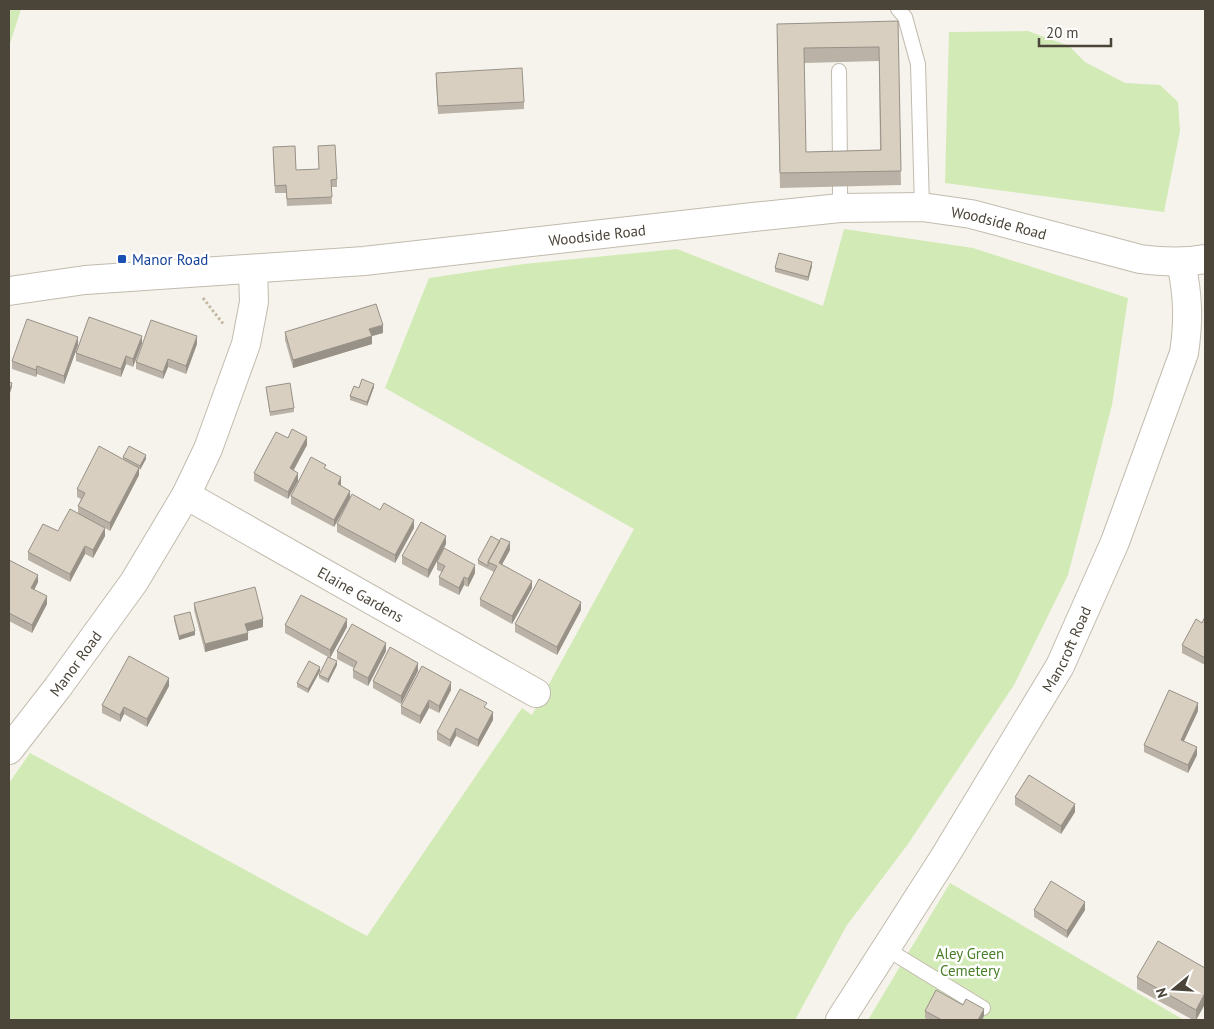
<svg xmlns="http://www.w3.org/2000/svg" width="1214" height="1029" viewBox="0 0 1214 1029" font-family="'PT Sans',sans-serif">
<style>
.green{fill:#d2eab5}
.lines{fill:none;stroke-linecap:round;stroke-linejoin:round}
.service-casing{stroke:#c2bbae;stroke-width:16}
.minor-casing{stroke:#c2bbae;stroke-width:30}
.tertiary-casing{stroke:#c2bbae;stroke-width:30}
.path{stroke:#c4b79f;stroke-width:3;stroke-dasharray:2.5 2.5;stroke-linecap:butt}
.service{stroke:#fff;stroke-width:14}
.minor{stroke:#fff;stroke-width:28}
.tertiary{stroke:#fff;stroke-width:28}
.wall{fill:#bab2a6;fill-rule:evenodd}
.shaded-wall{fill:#979187}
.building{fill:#d8cfc1;stroke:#979187;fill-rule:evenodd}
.transit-dot{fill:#1a4fb4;stroke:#fff;stroke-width:2}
.labels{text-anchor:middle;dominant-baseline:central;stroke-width:5;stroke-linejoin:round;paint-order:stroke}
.street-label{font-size:15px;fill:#4b4439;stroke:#fff}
.transit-label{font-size:15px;fill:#164399;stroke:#fff;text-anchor:start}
.park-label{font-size:15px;fill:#4a7f2a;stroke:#fff}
</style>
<rect width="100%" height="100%" fill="#f6f3ec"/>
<path class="green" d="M9,9H21L9,47Z
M1028,31L1069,46L1085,62L1125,83L1160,85L1178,102L1180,131L1164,212L945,183L949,32Z
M844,229L973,248L1128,298L1112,405L1068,575L1014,685L908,844L847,925L795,1020H9V783L30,753L367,936L522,708L532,715L634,529L385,388L429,278L524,264L677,249L823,306Z
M950,883L1184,1020H868Z"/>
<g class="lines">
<defs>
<path id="service" d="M898,9L905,17L918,64L922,207
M839,71L840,166
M840,186V208
M885,948L983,1008"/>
<g id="minor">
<path id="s1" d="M186,495L536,693"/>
</g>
<g id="tertiary">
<path id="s2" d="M9,291L85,280L364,261L753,217L840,208L922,207L971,214L1140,259C1162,262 1183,263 1205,259"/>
<path id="s3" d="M9,750L58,687L134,582L186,495L208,449L246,344L254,302L253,270"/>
<path id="s4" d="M840,1020L945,856L1060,666L1115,542L1184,353C1189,320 1188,295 1181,262"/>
</g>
</defs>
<use href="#service" class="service-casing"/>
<use href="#minor" class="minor-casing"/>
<use href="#tertiary" class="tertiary-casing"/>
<path class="path" d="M203,298L224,325"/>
<use href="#service" class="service"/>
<use href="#minor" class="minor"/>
<use href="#tertiary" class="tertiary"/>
</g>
<path class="wall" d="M898,21L901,185L780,188L777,38ZM879,61L880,150L806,152L804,63Z
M436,80L524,102V109L438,114Z
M273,155L296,170L337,179V187H331L332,204L287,206L286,193H275Z
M812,266L808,281L775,272V268Z
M285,332L383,333L372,336V344L293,368L285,340Z
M142,343L133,367L126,364L121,377L76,361V353Z
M197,344L186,374L168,367L163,379L136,369V362Z
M78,345L64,384L37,374L36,377L12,369V361Z
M266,387L294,408V412L270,416Z
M374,387L367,406L350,400V396L359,388Z
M288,438L307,445L294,470L298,481L288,499L254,481V473Z
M123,457L146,459L139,470V475L110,531L105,528V536L93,558L85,554L70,582L28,560V552L58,531L78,513V506L81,499L77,497V489L123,459Z
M326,469L341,485V486L350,498L334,527L291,504V496Z
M337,524L414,528L395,563L337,532Z
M446,544L428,578L402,564V556Z
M510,550L502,564L532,588L512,624L480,606V599L494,572L478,564V560Z
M9,560L38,582L34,590L47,604L32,633L9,621Z
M437,562L475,573L468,587L464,585L459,595L439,585V577L442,572L437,570Z
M194,603L263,627L247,631L248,640L205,652L194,610Z
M581,610L557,655L515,632V624Z
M174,616L195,635L179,640L174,620Z
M1205,617V665L1182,653V645L1202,623Z
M285,625L347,627L330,658L337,665L328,683L319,678V675L328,657L285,633Z
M337,651H386L368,686L353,678V670L354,668L337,659Z
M320,671L308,693L297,687V683Z
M418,671L401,704L373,688V681Z
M169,686L147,727L124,714L120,722L102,713V705Z
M451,690L439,713L429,708L420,724L401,714V706Z
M487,709L493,720L478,747L456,736L450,747L437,740V732Z
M1198,711L1184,741L1197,755L1188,773L1144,752V745Z
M1015,797L1075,812L1061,834L1015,805Z
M1034,910H1085L1067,938L1034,917Z
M1205,968V1004L1196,1020H1193L1137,989V977Z
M925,1011L984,1016L982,1020H928L925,1018Z"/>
<path class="shaded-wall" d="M812,262V266L808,281V277Z
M383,325V333L372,336V344L293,368V360L369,329Z
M142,336V343L133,367V359Z
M197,336V344L186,374V366Z
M78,337V345L64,384V376Z
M126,356V364L121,377V369Z
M168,359V367L163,379V372Z
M37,366V374L36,377V370Z
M12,383V387L9,396V392Z
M374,384V387L367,406V402Z
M307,437V445L290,476V468Z
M146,455V459L140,470V466Z
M139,468V475L110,531V523Z
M298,473V481L288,499V492Z
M341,477V485L338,492V484Z
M350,491V498L334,527V520Z
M414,520V528L395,563V555Z
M105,528V536L93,558V550Z
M446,536V544L428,578V570Z
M510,542V550L499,570V563Z
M85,546V554L70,582V574Z
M475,565V573L468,587V579Z
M38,575V582L31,596V588Z
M464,577V585L459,595V588Z
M532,581V588L512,624V616Z
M47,596V604L32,633V625Z
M581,602V610L557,655V647Z
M263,619V627L245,632V624Z
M347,619V627L330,658V650Z
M195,631V635L179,640V636Z
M248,633V640L205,652V644Z
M386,643V651L368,686V678Z
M337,661V665L328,683V679Z
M418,663V671L401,704V696Z
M320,667V671L308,693V689Z
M169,678V686L147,727V719Z
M451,682V690L439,713V706Z
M429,700V708L420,724V716Z
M1198,703V711L1181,747V740Z
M124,707V714L120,722V715Z
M493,712V720L478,747V740Z
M456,728V736L450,747V740Z
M1197,747V755L1188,773V765Z
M1075,804V812L1061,834V826Z
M1085,902V910L1067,938V931Z
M1205,993V1004L1196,1020V1010Z
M984,1009V1016L982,1020H978Z"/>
<path class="building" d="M898,21L901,171L780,173L777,24ZM879,47L881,150L806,152L804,48Z
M522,68L524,102L438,106L436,73Z
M335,145L337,179L331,180L332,197L287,199L286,185L275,186L273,147L295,146L296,170L319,169L318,146Z
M779,253L812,262L808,277L775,268Z
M376,304L383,325L369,329L372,336L293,360L285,332Z
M89,317L142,336L133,359L126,356L121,369L76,353Z
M27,319L78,337L64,376L37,366L36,370L12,361Z
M151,320L197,336L186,366L168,359L163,372L136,362Z
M362,379L374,384L367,402L350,396L354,386L359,388Z
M9,382L12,383L9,392Z
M290,383L294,408L270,412L266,387Z
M292,429L307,437L290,468L298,473L288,492L254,473L276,432L288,438Z
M99,446L139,468L110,523L78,506L85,493L77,489Z
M129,446L146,455L140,466L123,457Z
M311,457L326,465L324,468L341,477L338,484L350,491L334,520L291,496Z
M352,494L380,510L384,503L414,520L395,555L337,524Z
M70,509L105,528L93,550L85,546L70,574L28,552L43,524L58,531Z
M421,522L446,536L428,570L402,556Z
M491,536L500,541L488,562V566L478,560Z
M501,538L510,542L499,563L532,581L512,616L480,599L497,566L488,562Z
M444,548L475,565L468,579L464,577L459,588L439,577L445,566L437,562Z
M9,560L38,575L31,588L47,596L32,625L9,613Z
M539,579L581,602L557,647L515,624Z
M255,587L263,619L245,624L248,633L205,644L194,603Z
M301,595L347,619L330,650L285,625Z
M190,612L195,631L179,636L174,616Z
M1205,617V658L1182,645L1196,619L1202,623Z
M352,624L386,643L368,678L353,670L357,662L337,651Z
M390,647L418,663L401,696L373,681Z
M129,656L169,678L147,719L124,707L120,715L102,705Z
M328,657L337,661L328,679L319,675Z
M309,661L320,667L308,689L297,683Z
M422,666L451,682L439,706L429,700L420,716L401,706Z
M460,689L487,703L484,707L493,712L478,740L456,728L450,740L437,732Z
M1169,690L1198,703L1181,740L1197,747L1188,765L1144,745Z
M1029,775L1075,804L1061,826L1015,797Z
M1051,881L1085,902L1067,931L1034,910Z
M1158,941L1205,968V993L1196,1010L1137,977Z
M936,990L963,1005L966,999L984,1009L978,1020H942L925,1011Z"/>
<rect class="transit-dot" x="117" y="254" width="10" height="10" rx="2.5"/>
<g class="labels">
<g class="street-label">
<text stroke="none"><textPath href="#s2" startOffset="996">Woodside Road</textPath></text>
<text stroke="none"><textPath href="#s2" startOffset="591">Woodside Road</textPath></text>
<text stroke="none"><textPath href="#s1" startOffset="201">Elaine Gardens</textPath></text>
<text stroke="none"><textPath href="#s4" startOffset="435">Mancroft Road</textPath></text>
<text stroke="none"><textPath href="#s3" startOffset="109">Manor Road</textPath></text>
</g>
<g class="transit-label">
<text x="132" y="259">Manor Road</text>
</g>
<g class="park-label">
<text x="970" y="953">Aley Green<tspan x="970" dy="17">Cemetery</tspan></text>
</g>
</g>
<rect width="1214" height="1029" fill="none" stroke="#4b4439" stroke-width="20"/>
<g transform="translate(1174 989) rotate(252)" stroke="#ffffff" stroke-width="4" paint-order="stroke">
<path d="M0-4L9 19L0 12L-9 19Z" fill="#4b4439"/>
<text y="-8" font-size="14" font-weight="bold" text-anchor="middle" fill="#4b4439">N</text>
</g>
<path d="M1039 38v8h72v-8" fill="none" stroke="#4b4439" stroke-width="2.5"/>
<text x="1046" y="38" font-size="15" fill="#4b4439" stroke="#ffffff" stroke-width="4" paint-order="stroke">20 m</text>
</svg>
